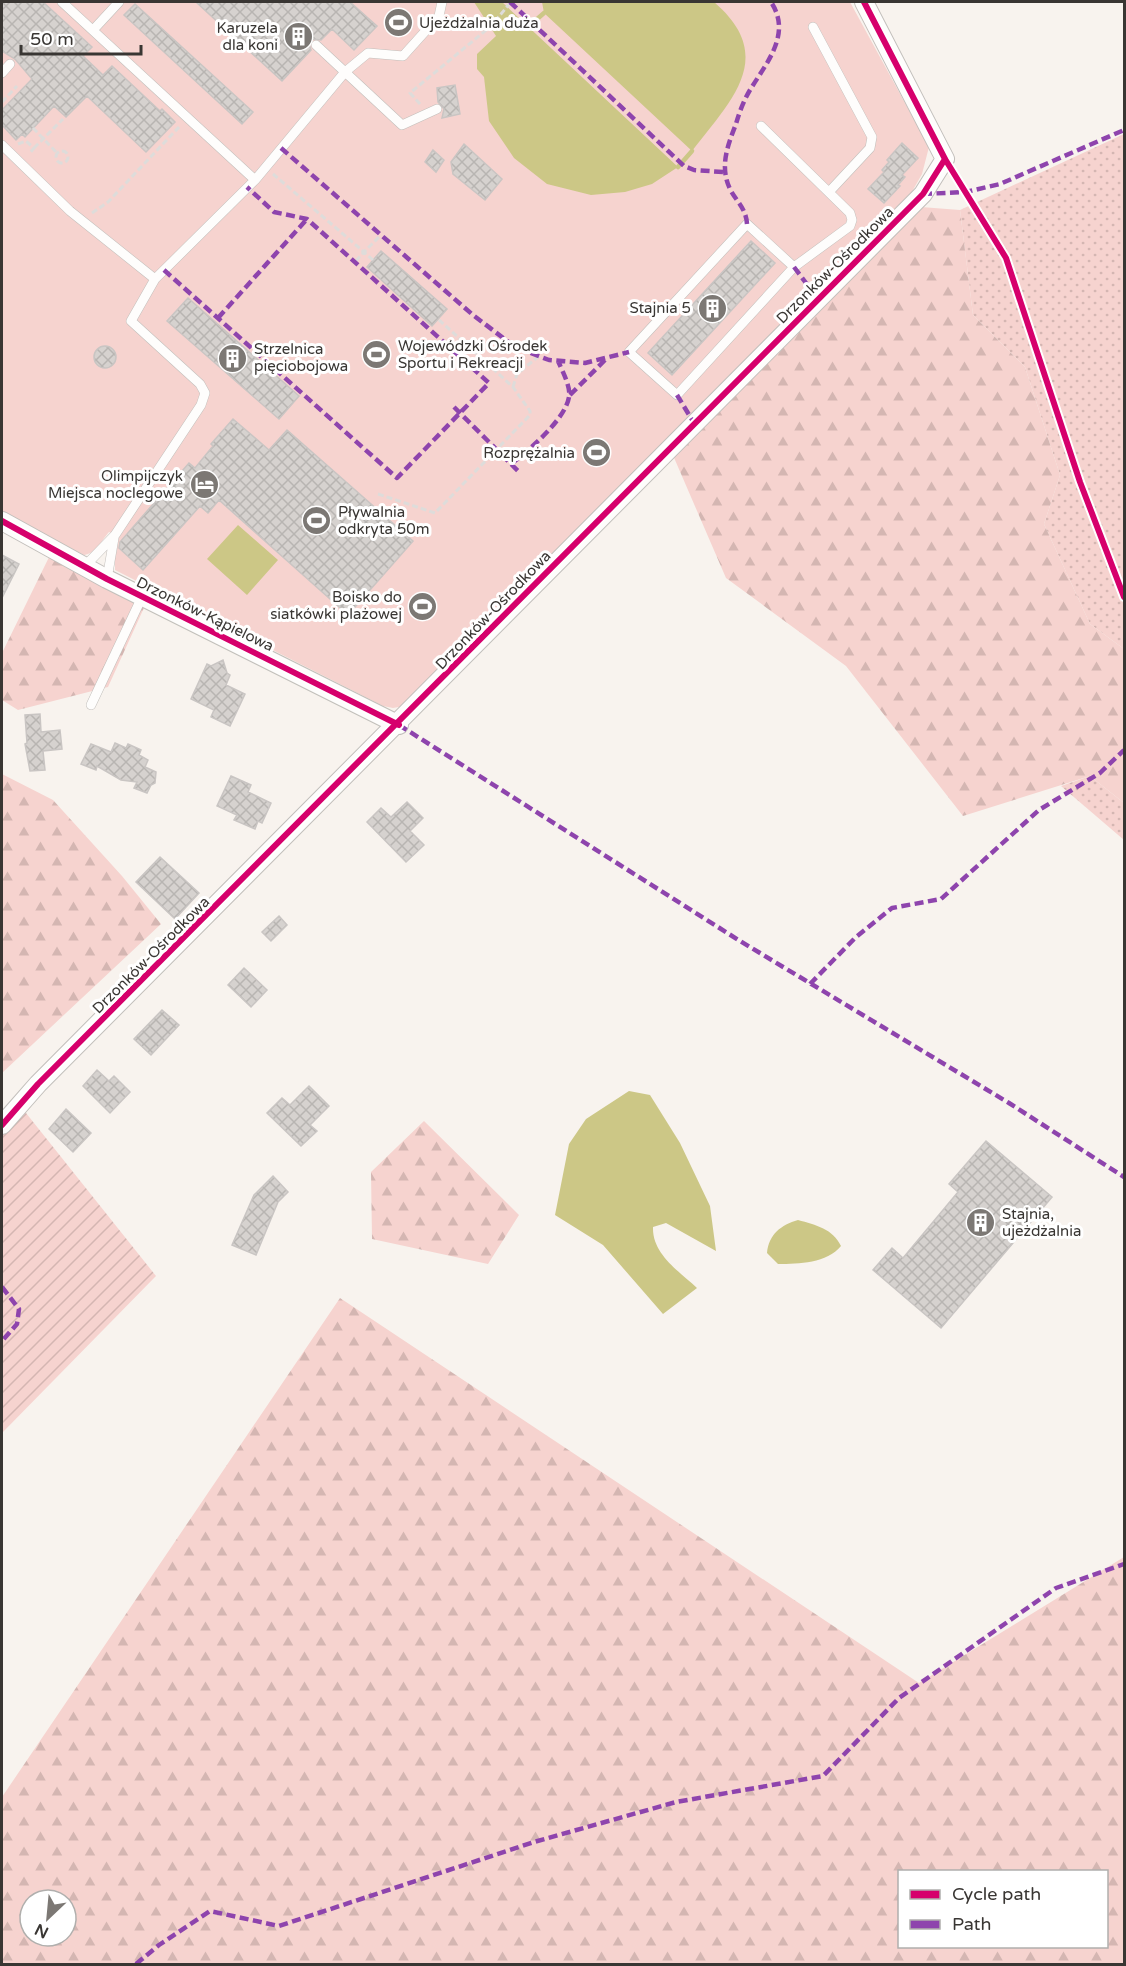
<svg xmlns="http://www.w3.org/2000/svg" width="1126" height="1966" viewBox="0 0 1126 1966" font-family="'Varela Round',sans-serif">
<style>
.grass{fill:url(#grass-dots)}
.forest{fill:url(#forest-firs);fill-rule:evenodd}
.garden{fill:url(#garden-furrows)}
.pitch{fill:#f6d3cf}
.water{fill:#ccc786}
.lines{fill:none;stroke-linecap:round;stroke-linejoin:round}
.stream{stroke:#ccc786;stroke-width:4.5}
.building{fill:url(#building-cross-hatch);stroke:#c9c5c3;stroke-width:1.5}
.service-casing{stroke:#c2bfbb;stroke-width:10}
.minor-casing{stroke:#c2bfbb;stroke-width:20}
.path{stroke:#dedcda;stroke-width:3;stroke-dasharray:6 3;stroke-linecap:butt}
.service{stroke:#fefdfc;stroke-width:9}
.minor{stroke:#fefdfc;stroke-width:18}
.quiet{stroke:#8e44ad;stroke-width:4.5;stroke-dasharray:9 4.5;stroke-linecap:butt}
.cycleway-casing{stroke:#fff;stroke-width:10}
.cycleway{stroke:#d6006c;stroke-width:6}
.labels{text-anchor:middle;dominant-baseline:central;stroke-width:6;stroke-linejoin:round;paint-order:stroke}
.poi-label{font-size:15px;fill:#393633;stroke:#fff;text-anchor:start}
.street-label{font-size:15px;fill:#393633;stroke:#fff}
</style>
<defs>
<pattern id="grass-dots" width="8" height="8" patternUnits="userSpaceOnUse" patternTransform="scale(1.5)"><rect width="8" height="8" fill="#f6d3cf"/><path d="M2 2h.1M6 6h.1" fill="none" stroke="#d4b6b2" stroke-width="1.8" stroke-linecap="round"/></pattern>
<pattern id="forest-firs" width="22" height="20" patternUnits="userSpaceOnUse" patternTransform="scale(1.5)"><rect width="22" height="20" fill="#f6d3cf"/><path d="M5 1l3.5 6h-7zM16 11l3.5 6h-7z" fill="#d4b6b2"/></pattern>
<pattern id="garden-furrows" width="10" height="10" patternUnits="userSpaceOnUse" patternTransform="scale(1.5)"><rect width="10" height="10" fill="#f6d3cf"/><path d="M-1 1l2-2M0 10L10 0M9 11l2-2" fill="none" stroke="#d4b6b2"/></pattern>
<pattern id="building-cross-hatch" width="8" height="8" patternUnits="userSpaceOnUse" patternTransform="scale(1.5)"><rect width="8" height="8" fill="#d6d2cf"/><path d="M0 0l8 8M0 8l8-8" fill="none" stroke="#b8b5b2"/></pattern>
</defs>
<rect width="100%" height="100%" fill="#f8f3ee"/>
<path class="grass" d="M1124,134V649L1090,624L1044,524L1060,475L1025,367L973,315L960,210Z
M1090,776L1124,803V840L1061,786Z"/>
<path class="forest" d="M921,207L960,210L973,315L1025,367L1060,475L1044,524L1090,624L1124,649V803L1090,776L963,816L846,666L726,578L672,453Z
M53,549L148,599L108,687L18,710L2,700V653Z
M2,774L53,800L122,876L161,924L2,1073Z
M424,1121L519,1215L488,1264L372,1239L371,1172Z
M340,1298L919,1683L1124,1557V1964H2V1797ZM900,1872H1106V1946H900ZM30,1900H66V1936H30Z"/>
<path class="garden" d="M22,1108L156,1276L2,1433V1130Z"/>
<path class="pitch" d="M2,2H850L929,147L922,174L909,197L404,706L393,708L383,706L115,570V535L109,532C101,541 97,553 84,555L2,513Z"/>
<path class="water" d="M474,2H502L678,167L652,184L625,192L591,195L547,184L514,158L489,121L484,77L477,69V54L496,36Z
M542,2H714C778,57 731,100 692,151L544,13Z
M238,525L278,560L247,595L207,559Z
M629,1091L650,1095L680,1143L710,1206L716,1251L666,1223L653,1227C652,1254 679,1271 697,1288L663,1314L603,1245L555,1215L569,1144L586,1119Z
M798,1220C816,1225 833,1229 841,1246C827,1263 799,1264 778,1264L767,1253C769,1234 781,1225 798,1220Z"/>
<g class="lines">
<path class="stream" d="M528,27L544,13
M678,167L692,151"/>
</g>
<path class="building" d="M2,2H43L92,47L83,56L103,75L112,66L160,111L162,109L175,122L146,152L87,96L66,117L54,106L25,137L22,134L16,140L2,125V110L32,79L15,59L2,51Z
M196,2H350L377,26L354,50L332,29L321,40L313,39L309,44L311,50L282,81Z
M135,4L253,112L242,124L124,15Z
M455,85L460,114L442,118L444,109L438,102L437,88Z
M902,143L918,158L902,175L905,177L898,185L900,186L884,203L868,189L884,172L882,170L889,162L887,160Z
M464,144L502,179L485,200L453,174L451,162Z
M433,150L444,160L436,172L425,162Z
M751,241L775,263L672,375L648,353Z
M381,251L447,309L432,326L367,267Z
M188,298L299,396L279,419L167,321Z
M94 357a11 11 0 1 1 22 0a11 11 0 1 1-22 0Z
M233,419L269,450L287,430L413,541L348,615L219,500L208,513L200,506L143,570L119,548L120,542L189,463L195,468L213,446L211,444Z
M2,555L19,564L2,598Z
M223,660L227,673L230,675L226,685L245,694L230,726L211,717L214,710L191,699L207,664L211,666Z
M40,714L41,732L60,730L62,749L43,751L45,770L30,771L25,744L27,743L25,715Z
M115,743L126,748L128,744L141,750L139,755L148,760L145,767L156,772L155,783L151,785L147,793L134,788L137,782L121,780L97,766L96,770L81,764L91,744L111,752Z
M231,776L251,785L248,792L271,803L262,823L258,821L255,829L234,820L237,815L217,806Z
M407,802L423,818L410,831L424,845L406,862L367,822L381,808L391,817Z
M160,857L199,893L175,919L136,882Z
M279,916L287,925L271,941L262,932Z
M244,968L267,990L251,1007L228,985Z
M162,1010L179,1025L151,1055L134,1039Z
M97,1070L109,1081L114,1076L130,1092L110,1113L83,1086Z
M309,1086L329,1106L310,1125L317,1131L301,1146L267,1113L282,1098L290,1105Z
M66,1109L91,1133L73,1152L49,1129Z
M986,1141L1052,1197L941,1328L873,1270L892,1248L903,1258L958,1192L949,1184Z
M273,1176L288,1192L278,1202L256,1255L232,1245L254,1195Z"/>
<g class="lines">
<defs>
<path id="service" d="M62,2L255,180
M813,27L872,137L870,148L829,192
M94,29L119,2
M316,45L402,125L437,109
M2,73L10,64
M761,126L850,213L852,220L850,226L794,267L677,395L629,352L747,224L794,267
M2,145L70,211L155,279
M84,567L115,535L201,405L205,393L200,384L131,321L155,279L255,180L345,72L368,53L403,56L439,16L442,2
M107,579L114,538
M91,705L142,597"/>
<path id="minor" d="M2,521L107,579L399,725
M2,1125L38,1084C334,789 627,490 923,194L945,159L864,2"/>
</defs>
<use href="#service" class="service-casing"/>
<use href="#minor" class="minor-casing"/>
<path class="path" d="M2,102L17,86
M420,104L410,93L491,26L511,2
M33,128L57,153
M18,144L26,141L34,148L29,154
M34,148L63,119
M56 157a6 6 0 1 1 12 0a6 6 0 1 1-12 0Z
M273,174L364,252L355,262
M92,213L108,202L179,127
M373,260L364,252L381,235
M513,387L517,374L539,356
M378,494L435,513L530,415V411L513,387L438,319"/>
<use href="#service" class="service"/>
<use href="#minor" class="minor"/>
<path class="quiet" d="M510,2L684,166L694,170L723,172
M281,148L473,315L515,347L549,360L585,363L629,352
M923,194L966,192L1000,184L1124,130
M747,224C746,209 738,203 731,191C719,168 727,147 736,124C739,113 744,100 750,90C767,62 792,34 771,2
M794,267L818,299
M164,270L397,478L489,383L307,219L274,212L247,187
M218,318L307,219
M570,395L606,359
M677,395L694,423
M454,407L518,471
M511,464C529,450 565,420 569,397C571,387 562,370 558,361
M399,725L740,941L1009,1103L1124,1177
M810,984L856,937L892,908L941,899L1039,810L1100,773L1124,750
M2,1287L19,1309L17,1324L2,1341
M136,1964L159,1945L210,1911L279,1926L534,1842L676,1802L823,1776L899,1698L1056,1588L1124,1564"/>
<defs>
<path id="cycleway" d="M864,2L945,159L1006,258L1080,482L1124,597
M2,521L107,579L399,725
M2,1125L38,1084C334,789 627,490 923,194L945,159"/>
</defs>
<use href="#cycleway" class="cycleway-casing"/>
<use href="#cycleway" class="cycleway"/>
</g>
<defs>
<symbol id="stadium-disc" viewBox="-11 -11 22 22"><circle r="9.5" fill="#7c7874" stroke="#fff"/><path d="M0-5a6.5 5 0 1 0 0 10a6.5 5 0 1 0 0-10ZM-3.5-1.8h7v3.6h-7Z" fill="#fff"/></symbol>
<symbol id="building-disc" viewBox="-11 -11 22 22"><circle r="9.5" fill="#7c7874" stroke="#fff"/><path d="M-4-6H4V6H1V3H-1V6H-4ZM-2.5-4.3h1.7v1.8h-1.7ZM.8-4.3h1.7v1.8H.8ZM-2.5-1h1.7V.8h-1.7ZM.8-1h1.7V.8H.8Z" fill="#fff"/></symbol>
<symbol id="hotel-disc" viewBox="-11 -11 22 22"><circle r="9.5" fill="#7c7874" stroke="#fff"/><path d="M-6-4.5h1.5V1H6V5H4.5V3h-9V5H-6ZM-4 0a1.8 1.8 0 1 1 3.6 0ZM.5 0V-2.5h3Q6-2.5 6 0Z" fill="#fff"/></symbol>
</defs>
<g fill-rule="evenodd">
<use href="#stadium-disc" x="382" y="6" width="33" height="33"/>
<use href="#building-disc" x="282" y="20" width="33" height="33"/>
<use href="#building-disc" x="696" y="292" width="33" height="33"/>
<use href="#stadium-disc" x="360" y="338" width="33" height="33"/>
<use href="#building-disc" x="216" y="342" width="33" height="33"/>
<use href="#stadium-disc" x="580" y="436" width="33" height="33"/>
<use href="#hotel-disc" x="188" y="468" width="33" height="33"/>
<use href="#stadium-disc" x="300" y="504" width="33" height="33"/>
<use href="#stadium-disc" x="406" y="590" width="33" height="33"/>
<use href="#building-disc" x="964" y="1206" width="33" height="33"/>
</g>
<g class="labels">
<g class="poi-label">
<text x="419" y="23">Ujeżdżalnia duża</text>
<text x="278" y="28" text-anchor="end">Karuzela<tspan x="278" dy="17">dla koni</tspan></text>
<text x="691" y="308" text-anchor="end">Stajnia 5</text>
<text x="398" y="346">Wojewódzki Ośrodek<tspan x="398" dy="17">Sportu i Rekreacji</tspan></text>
<text x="254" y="349">Strzelnica<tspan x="254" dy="17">pięciobojowa</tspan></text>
<text x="575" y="453" text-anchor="end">Rozprężalnia</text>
<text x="183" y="476" text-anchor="end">Olimpijczyk<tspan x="183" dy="17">Miejsca noclegowe</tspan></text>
<text x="338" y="512">Pływalnia<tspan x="338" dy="17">odkryta 50m</tspan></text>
<text x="402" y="597" text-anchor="end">Boisko do<tspan x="402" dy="17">siatkówki plażowej</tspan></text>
<text x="1002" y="1214">Stajnia,<tspan x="1002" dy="17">ujeżdżalnia</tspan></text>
</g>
<g class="street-label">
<text transform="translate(835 265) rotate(-45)">Drzonków-Ośrodkowa</text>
<text transform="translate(493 610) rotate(-46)">Drzonków-Ośrodkowa</text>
<text transform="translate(205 614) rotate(26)">Drzonków-Kąpielowa</text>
<text transform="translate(151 955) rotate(-45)">Drzonków-Ośrodkowa</text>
</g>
</g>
<rect width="1126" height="1966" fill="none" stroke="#393633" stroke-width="6"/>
<rect x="898" y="1870" width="210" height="78" fill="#ffffff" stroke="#b0afad" stroke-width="1.5"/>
<rect x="910" y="1890" width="30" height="9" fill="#d6006c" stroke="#b0afad" stroke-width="1.5"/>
<text x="952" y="1900" font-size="18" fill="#393633">Cycle path</text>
<rect x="910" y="1920" width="30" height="9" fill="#8e44ad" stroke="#b0afad" stroke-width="1.5"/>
<text x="952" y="1930" font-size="18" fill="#393633">Path</text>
<g transform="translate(48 1918) rotate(206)"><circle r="28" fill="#ffffff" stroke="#b0afad" stroke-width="1.5"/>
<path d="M0-4.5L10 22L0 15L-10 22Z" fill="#7c7874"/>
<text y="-9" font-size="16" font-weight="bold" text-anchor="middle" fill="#393633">N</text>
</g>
<path d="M21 45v9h120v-9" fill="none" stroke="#393633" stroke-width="3"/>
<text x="30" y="45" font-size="18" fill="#393633" stroke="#ffffff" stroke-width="4.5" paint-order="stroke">50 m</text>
</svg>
